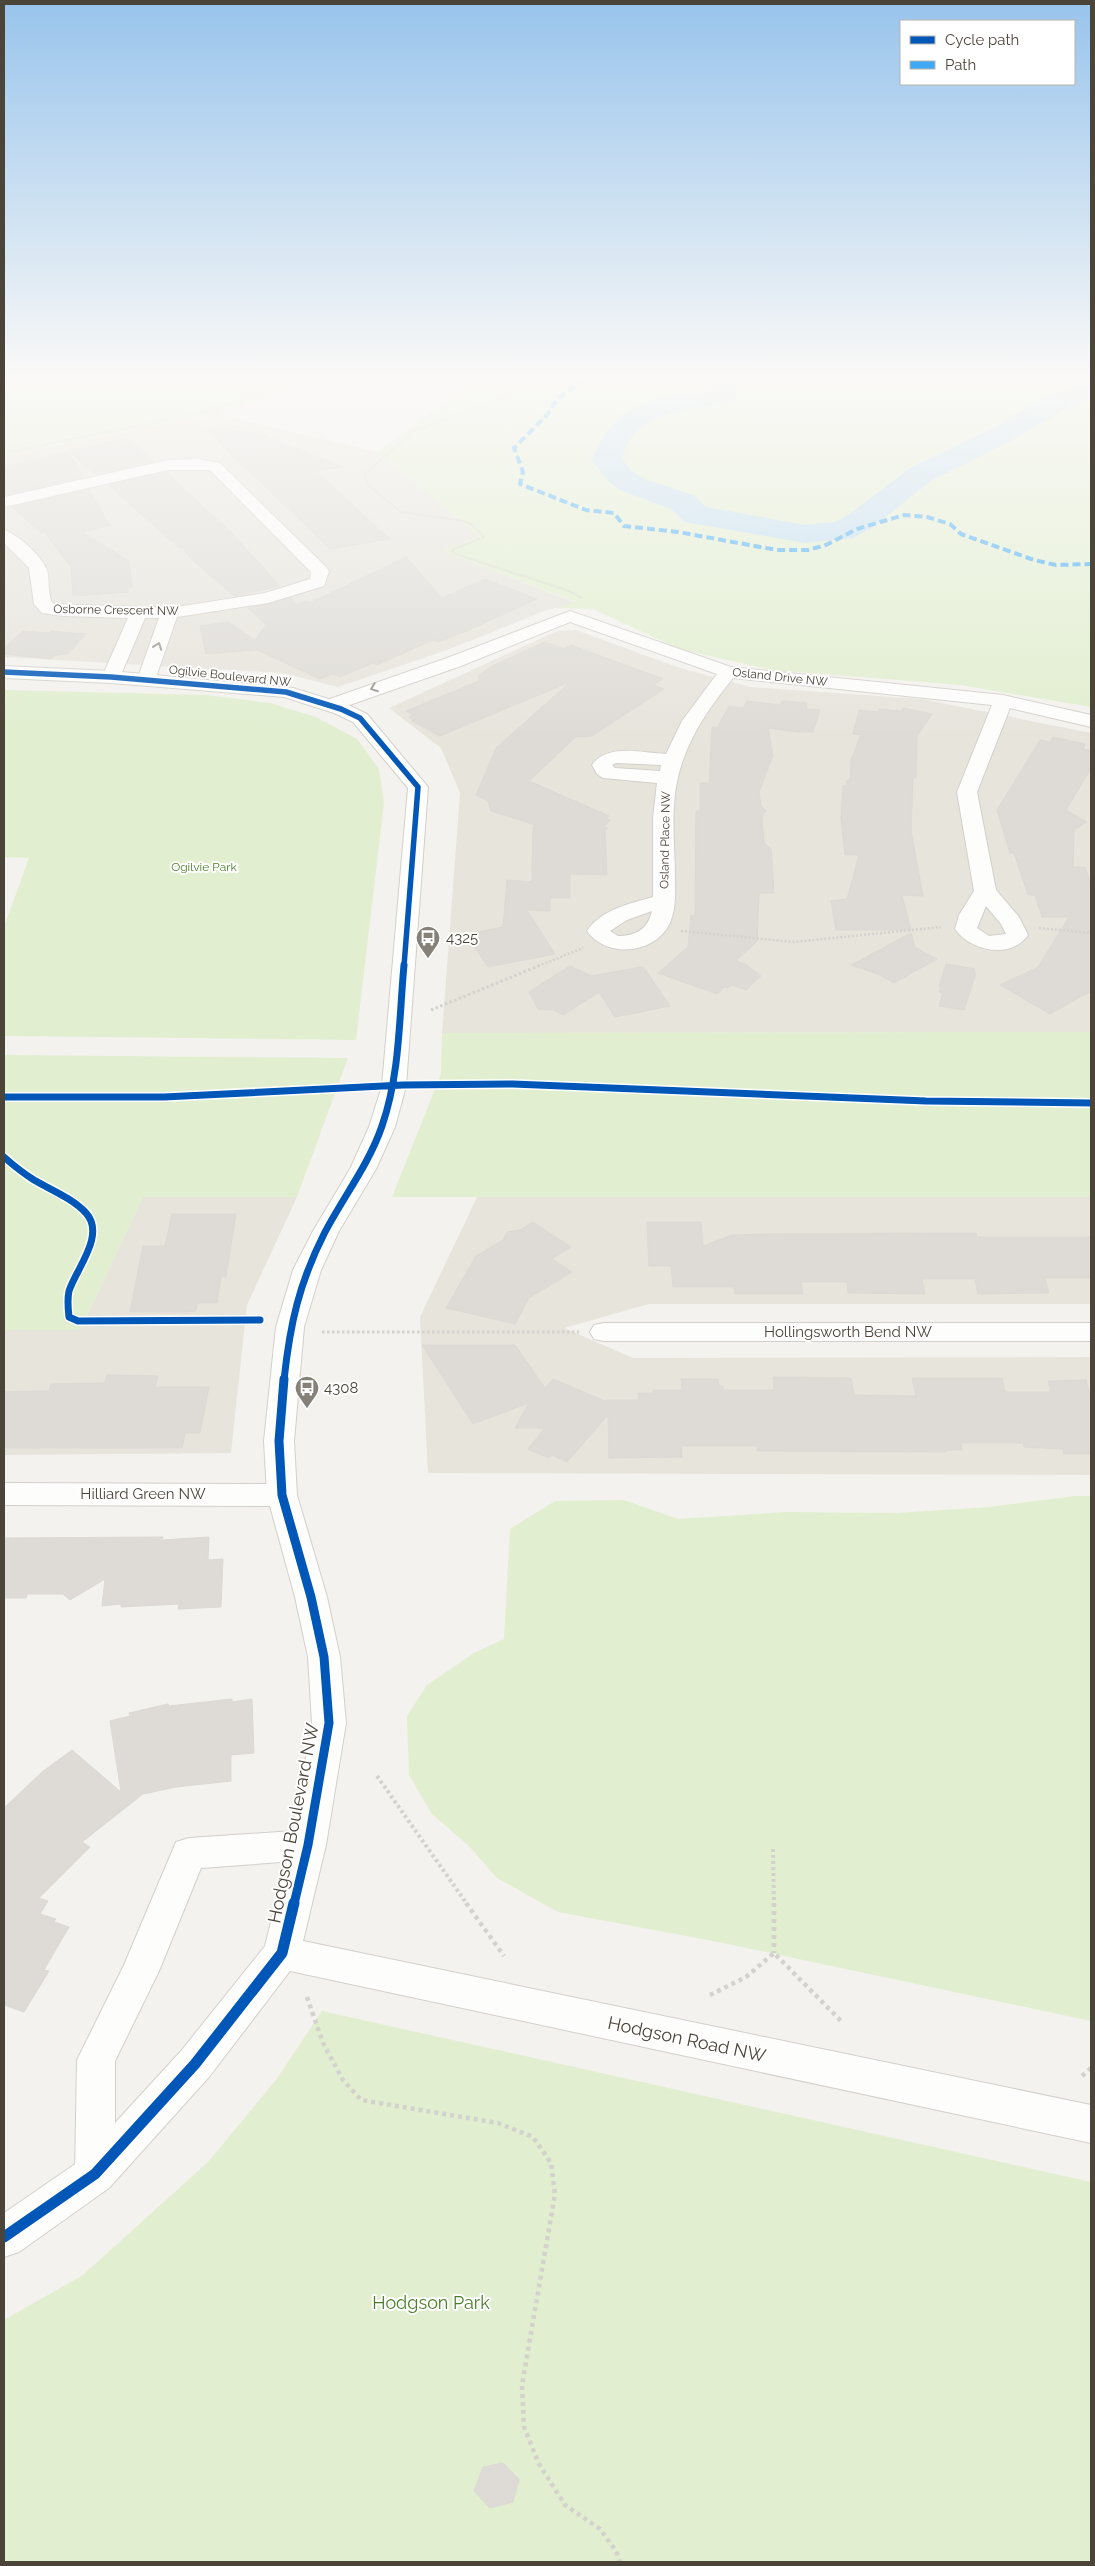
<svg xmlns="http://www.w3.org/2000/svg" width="1095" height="2566" viewBox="0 0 1095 2566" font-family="Raleway,sans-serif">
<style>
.residential{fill:#e7e4dc}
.green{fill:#e1eecf}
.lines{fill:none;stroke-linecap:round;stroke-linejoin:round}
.river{fill:#c0ddf1;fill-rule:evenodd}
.building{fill:#dedbd6;stroke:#dcd9d4}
.minor-casing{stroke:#d2d0cb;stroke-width:2}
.tertiary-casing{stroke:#d2d0cb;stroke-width:2}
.path-far4{stroke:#d3d2cc;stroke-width:2;stroke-dasharray:1 1;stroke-linecap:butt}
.path-far3{stroke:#d3d2cc;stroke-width:2.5;stroke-dasharray:2 2;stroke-linecap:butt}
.path-far2{stroke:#d3d2cc;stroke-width:3;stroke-dasharray:2.5 2.5;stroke-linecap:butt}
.path-far1{stroke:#d3d2cc;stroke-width:4;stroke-dasharray:3 3;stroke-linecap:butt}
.path{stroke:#d3d2cc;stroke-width:4.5;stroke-dasharray:4 4;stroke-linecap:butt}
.minor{fill:#fdfdfc;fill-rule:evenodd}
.tertiary{fill:#fdfdfc;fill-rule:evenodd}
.quiet{stroke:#3fa9f5;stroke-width:4;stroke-dasharray:8 4;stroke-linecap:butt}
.cycleway-far3-casing{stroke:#fff;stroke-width:8}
.cycleway-far2-casing{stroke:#fff;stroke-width:10}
.cycleway-far1-casing{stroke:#fff;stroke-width:12}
.cycleway-casing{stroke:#fff;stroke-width:14}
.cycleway-far3{stroke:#0057b8;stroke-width:5.5}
.cycleway-far2{stroke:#0057b8;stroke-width:7}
.cycleway-far1{stroke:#0057b8;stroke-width:9}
.cycleway{stroke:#0057b8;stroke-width:11}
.oneway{stroke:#9b9791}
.labels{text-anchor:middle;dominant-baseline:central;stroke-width:4;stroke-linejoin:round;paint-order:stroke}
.far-street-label{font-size:12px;fill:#4b4439;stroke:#fff}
.far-park-label{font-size:12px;fill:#4a7f2a;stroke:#fff}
.poi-label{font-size:15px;fill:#4b4439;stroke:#fff;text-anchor:start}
.street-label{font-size:15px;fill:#4b4439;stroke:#fff}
.near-street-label{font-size:18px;fill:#4b4439;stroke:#fff}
.near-park-label{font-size:18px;fill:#4a7f2a;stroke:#fff}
</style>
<rect width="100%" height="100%" fill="#f4f2ee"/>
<path class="residential" d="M216,414L378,452L480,537L443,551L577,603L547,610L450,649L338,687L283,673L4,657V456Z
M576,630L677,667L750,687L922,699L1091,733V1032L442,1033L460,793L441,748L389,708L557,631Z
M143,1197H297L247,1305L231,1453L4,1455V1330H80Z
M477,1197H1091V1304H649L564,1328L633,1358L1091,1357V1475L428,1473L420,1317Z"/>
<path class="green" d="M4,380H330L215,414L4,456Z
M474,380H1091V707L961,685L772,670L679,649L593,609L555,608L576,602L442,551L480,537L378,452Z
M4,690L206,695L270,703L316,717L357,739L379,769L384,803L356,1040L4,1036V927L29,858L4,857Z
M1091,1032V1197H392L441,1074L442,1033Z
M4,1055L348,1058L297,1197H143L80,1330H4Z
M1075,1496H1091V2021L723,1943L558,1912L497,1878L469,1846L432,1814L409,1775L407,1716L427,1685L474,1653L504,1639L510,1529L555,1501L624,1500L678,1519L786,1512L897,1513L989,1507Z
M322,2011L1091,2182V2562H4V2320L83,2275L208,2162L276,2080Z"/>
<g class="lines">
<path class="river" d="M715,380H741L734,400C692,413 636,406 622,459L631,470L644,479L693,495L706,507L805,525L835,522L851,513L910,468L993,428L1051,394L1091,384V400L1071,406L1013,440L932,480L873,527L853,538L805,543L685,522L671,509L622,491L609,482L592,460C596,448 602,439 609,429C640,391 671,402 712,389Z"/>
</g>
<path class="building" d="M205,429L258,433L342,467L316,471L390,539L330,549Z
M124,439L128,442L131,440L154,461L95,474L69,451Z
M68,452L83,477L4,495V467Z
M166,472L231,532L280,586L234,596L190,558L183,547L179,548L108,485Z
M89,490L110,525L82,532L129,561L132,587H128V592L73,596L71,567L44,532L41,533L12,507Z
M406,557L442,598L485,579L537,599L467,631L438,642L433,640L377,665L373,663L340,677L333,674L320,679L257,650L206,654L200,626L228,622L255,640L266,625L248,608L291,598L296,605L306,601L310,603Z
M23,631L49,633L51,631L86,634L69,653L53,656L51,659L4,654V648Z
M545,642L564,649L571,645L663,679L653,685L664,689L592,736L576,737L529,781L609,816L606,818L610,820L604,827L608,828L605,830L607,875L570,874V898H550V911L527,910L555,954L488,967L468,937L480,935L478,932L503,927L507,880L532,882L533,827L535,825L491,811L488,801L476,795L496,748L570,682L440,736L412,721L414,720L409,717L413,715L406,711L479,681V675L492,666Z
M747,701L780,705L782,701L807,703L806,709L820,710L813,732H799L768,728L773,756L759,792L761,806L766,811L762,816L764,843L771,849L774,893H759L757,941L736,961L745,964L761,976L746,990L732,985L728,988L725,987L717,994L658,973L688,947L691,915L695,916L696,811H700V783H709L712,727L717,728L729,706L743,708Z
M903,708L932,714L917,736L916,778H913L911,830L923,896L902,895L911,930H836L831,901L847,899L859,855H845L841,818L843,786H847V780H850L851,760L861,735L853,734L859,710L878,712L879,709L901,711Z
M1053,737L1085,744L1083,749L1091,751V768L1066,810L1087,822L1074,830L1073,867H1085L1090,882L1091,880V991L1050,1014L1000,985L1038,967L1069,917H1042L1035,895H1028L1014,853H1010L997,810L1040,740L1050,742Z
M911,933L915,947L937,959L894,983L880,975L851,965Z
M946,964L975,969L974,972L976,973L964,1010L939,1006L943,993L939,992L941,987H939Z
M570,966L592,976L641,967L644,968L670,1006L615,1017L599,992L563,1015L554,1010L538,1009L529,992Z
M172,1214H236L226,1277H221L217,1303H197L196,1311L185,1312H130L143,1246H165Z
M533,1222L571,1247L552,1259L572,1272L529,1298L515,1324L446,1308L476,1256L503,1240L507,1232L520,1230Z
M647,1222H701L703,1246L732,1235L764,1234L976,1233L977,1237H1091V1278H1045L1049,1293L978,1294L975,1279H922L925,1294L848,1293L847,1282H801L803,1294H735L734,1287H673L671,1266H649Z
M422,1345H515L545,1388L553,1379L607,1402V1400H639L638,1393H653V1390H682L681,1379H718L719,1386H723V1390H774L773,1377L851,1378L854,1395L916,1396L912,1378H1002L1005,1392H1051L1048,1381L1086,1380L1091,1399V1454H1064L1063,1449L1024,1447L1023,1443H961L962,1450H945L946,1452L757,1451V1446H681L682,1457L609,1458L608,1415L567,1462L552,1455L549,1458L528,1449L545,1428H515L529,1403L473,1424Z
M107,1375L158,1376L155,1387H209L200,1433H185L182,1448H4V1392L45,1391H49L51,1384L105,1383Z
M163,1537L162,1540L209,1537L208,1560L223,1559L221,1607L178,1609L179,1604L121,1607V1604L102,1606L105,1579L70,1600L63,1594H27L26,1598H4V1538Z
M232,1699V1702L252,1699L254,1753L231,1755V1781L176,1787L143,1794L82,1842L90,1847L39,1898L48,1901L40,1914L56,1919L54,1922L69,1927L44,1970L49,1971L24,2012L4,2005V1808L42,1772L72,1750L121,1792L110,1721L130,1716L129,1713L168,1704L169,1706Z
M503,2463L519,2479L513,2502L490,2508L474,2491L483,2467Z"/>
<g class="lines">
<defs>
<path id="minor" d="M197,459L220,463L326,567L329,571L324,586L268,603L177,617L155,680L153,684H139L137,680L159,618H145L120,677L118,681H104L102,677L128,618L64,616L42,613L34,604L29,568L4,543V530C16,533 43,557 47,570C50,580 47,595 53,604L170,608L265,593L310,579L311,572L210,470H168L4,507V497L168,460Z
M570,611L731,667L1003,695L1091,715V727L1010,708L977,792L996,890L1019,917L1028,935C1011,960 970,951 955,929L959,915L974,891L957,792L992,705L733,678C709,708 687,739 678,777C670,811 675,845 675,879C675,892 676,905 672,917C662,953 608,961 587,931C602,909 629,904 653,897V818L657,783L603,778L597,774L592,765C607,743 642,753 666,754L682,721L717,674L570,622L461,666L338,709H324L321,705L324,701L447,658ZM616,763L661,765L660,771L615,768L612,765ZM986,906L1001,924L1006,934L989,936L977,928ZM652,911C648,929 636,936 618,936L610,931L627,920Z
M604,1323H1091V1341H604L594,1339L590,1332L594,1325Z
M4,1483L282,1484L293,1487L297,1495L293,1503L282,1506L4,1505Z
M308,1830L321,1834L326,1845L321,1856L308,1860L201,1868L159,1971L115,2061V2174L109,2188L95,2194L81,2188L75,2174L77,2060L124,1965L176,1842L189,1838Z"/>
<path id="tertiary" d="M4,666L111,671L293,688L348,705L367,714L428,787L406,1086L395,1127L376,1169L339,1231L321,1270L304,1327L294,1441L297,1495L327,1597L340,1657L346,1723L326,1845L303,1941L1091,2105V2143L290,1971L209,2077L109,2188L19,2252L4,2257V2213L81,2160L181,2051L265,1946L290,1845L312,1723L308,1657L295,1597L267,1495L264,1441L276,1327L293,1270L313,1231L350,1169L369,1127L382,1086L408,788L353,722L334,713L284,697L111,683L4,678Z"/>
</defs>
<use href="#minor" class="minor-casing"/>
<use href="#tertiary" class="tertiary-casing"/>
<path class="path-far4" d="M532,380L503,398L414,431L366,473L365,478L368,485L401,512L464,521L472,525L484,537L454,549L452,551L455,554L566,590L583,598
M4,453L187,416L312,380"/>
<path class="path-far3" d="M1039,928L1091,933
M681,931L794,942L941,927
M538,966L583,948"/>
<path class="path-far2" d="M431,1010L541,965
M322,1332H579"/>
<path class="path-far1" d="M377,1776L467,1904
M773,1849L774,1904"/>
<path class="path" d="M466,1903L504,1956
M774,1903V1953
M710,1995L746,1977L774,1953L842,2022
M307,1997L323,2043L343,2080L361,2100L498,2123L533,2137L551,2163L555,2194L522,2385L524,2427L539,2464L565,2505L600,2529L616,2551L620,2562
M1082,2076L1091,2068"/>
<use href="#minor" class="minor"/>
<use href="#tertiary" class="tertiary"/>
<path class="quiet" d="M585,380L557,399L548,414L514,448L523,472L520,484L586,510L614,513L624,526L678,532L777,550H808L826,545L857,529L904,515L927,517L950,524L961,534L1034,560L1056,565L1091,564"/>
<defs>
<path id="cycleway-far3" d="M4,672L111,677L286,692L341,709L360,718L418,787L404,966"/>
<path id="cycleway-far2" d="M4,1097H164L403,1085L513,1084L926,1101L1091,1103
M4,1157C14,1166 23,1173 34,1180C51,1190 72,1198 86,1213C106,1235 76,1269 69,1291C67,1300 68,1308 69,1317L78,1321L260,1320
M284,1380C290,1324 299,1283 325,1232C344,1196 369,1164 382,1126C400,1074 399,1019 404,965"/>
<path id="cycleway-far1" d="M284,1379L279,1441L282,1495L311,1597L324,1657L329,1723L308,1845L294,1904"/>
<path id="cycleway" d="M4,2237L95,2174L195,2064L282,1953L294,1903"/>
</defs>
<use href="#cycleway-far3" class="cycleway-far3-casing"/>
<use href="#cycleway-far2" class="cycleway-far2-casing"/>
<use href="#cycleway-far1" class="cycleway-far1-casing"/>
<use href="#cycleway" class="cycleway-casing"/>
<use href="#cycleway-far3" class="cycleway-far3"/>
<use href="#cycleway-far2" class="cycleway-far2"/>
<use href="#cycleway-far1" class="cycleway-far1"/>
<use href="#cycleway" class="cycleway"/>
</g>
<defs><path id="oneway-chevron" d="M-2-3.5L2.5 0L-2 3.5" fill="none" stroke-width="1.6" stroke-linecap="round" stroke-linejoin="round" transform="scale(1.25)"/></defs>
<g class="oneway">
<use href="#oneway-chevron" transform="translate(158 646) rotate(-70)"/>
<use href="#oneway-chevron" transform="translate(374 688) rotate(159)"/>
</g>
<linearGradient id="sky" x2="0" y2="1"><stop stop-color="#98c4ec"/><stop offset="0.51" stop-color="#faf9f7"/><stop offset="1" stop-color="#faf9f7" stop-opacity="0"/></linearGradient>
<rect width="1095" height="739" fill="url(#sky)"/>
<defs>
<symbol id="bus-pin" viewBox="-11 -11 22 30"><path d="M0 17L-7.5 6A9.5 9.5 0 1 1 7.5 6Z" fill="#868178" stroke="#fff"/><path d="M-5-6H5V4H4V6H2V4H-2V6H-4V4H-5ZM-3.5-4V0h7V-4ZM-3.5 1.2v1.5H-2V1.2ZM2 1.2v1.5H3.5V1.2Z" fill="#fff"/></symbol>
</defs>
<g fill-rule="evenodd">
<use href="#bus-pin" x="414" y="924" width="28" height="38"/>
<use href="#bus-pin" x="293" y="1374" width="28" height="38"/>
</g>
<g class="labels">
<g class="far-street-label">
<text transform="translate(116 610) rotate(1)">Osborne Crescent NW</text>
<text transform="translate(230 676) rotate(6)">Ogilvie Boulevard NW</text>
<text transform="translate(780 677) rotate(6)">Osland Drive NW</text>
<text transform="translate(665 840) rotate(-89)">Osland Place NW</text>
</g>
<g class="far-park-label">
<text x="204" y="867">Ogilvie Park</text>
</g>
<g class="poi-label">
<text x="446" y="938">4325</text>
<text x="324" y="1388">4308</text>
</g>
<g class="street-label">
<text x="848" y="1332">Hollingsworth Bend NW</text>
<text x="143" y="1494">Hilliard Green NW</text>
</g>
<g class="near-street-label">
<text transform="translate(293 1823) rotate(-79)">Hodgson Boulevard NW</text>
<text transform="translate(687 2039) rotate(12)">Hodgson Road NW</text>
</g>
<g class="near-park-label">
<text x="431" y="2302">Hodgson Park</text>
</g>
</g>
<rect width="1095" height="2566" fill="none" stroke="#4b4439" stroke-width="10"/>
<rect x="900" y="20" width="175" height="65" fill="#ffffff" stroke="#b7b4b0"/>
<rect x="910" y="36" width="25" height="8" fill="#0057b8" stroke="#b7b4b0"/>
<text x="945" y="45" font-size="15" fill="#4b4439">Cycle path</text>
<rect x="910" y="61" width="25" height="8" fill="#3fa9f5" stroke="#b7b4b0"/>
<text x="945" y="70" font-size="15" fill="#4b4439">Path</text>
</svg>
